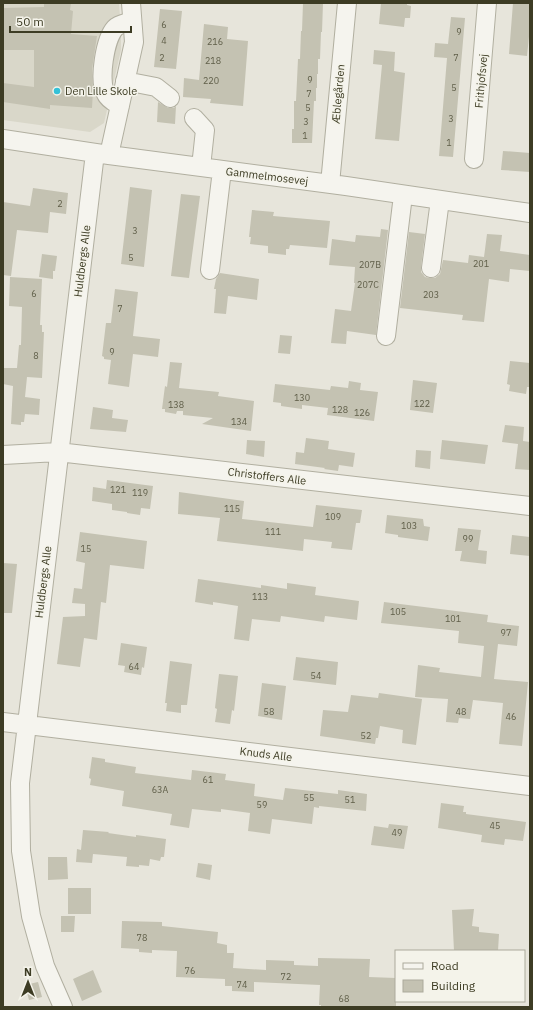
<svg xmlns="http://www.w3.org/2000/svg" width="533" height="1010" viewBox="0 0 533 1010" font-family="'IBM Plex Sans',sans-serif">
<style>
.built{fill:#d9d7c9}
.building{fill:#c4c2b2}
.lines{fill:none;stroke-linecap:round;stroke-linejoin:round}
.minor-casing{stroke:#b1afa0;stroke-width:20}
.minor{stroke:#f5f4ee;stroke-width:18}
.poi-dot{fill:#34c1d8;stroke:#f4f3ea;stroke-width:1.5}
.labels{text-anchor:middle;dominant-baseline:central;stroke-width:3;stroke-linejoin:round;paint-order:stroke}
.number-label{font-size:9px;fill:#5f5e48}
.street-label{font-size:11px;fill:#3d3c24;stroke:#f4f3ea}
.poi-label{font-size:11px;fill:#3d3c24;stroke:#f4f3ea;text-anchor:start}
</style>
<rect width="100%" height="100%" fill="#e7e5db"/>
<path class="built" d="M3,3H119L121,31V50L104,123L90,132L3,120Z"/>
<path class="building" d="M44,3H71L70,10L73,11L71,34L97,36L92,69L93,90L92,108L50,105V109L3,102V83L34,87V50H3V8L44,7Z
M303,3H323L322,32H321L320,59H318V74H317V88H316V101H314L312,143H292V129H294V101H296L298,59H300L301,31H302Z
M381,3H407V5L411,6L410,18H405L404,27L379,24Z
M513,3H530V27L527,56L509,54Z
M160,9L182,11L176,69L154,67Z
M451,17L465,18L453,157L439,156L447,58L434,57L435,43L448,44Z
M204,24L228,27L227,39L248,41L243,106L210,103L211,99L183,97L184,78L199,80Z
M374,50L395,52L394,71L405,73L399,141L375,139L382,65L373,64Z
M158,102L168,108H174L176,106L175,124L157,122Z
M503,151L530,153V172L501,170Z
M130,187L152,190L144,267L121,264Z
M33,188L68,193L66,214L50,212L48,233L17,230L11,276L3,275V202L30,206Z
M181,194L200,196L189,278L171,276Z
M252,210L274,212L273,216L330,221L327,248L290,245L289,249H286V255L268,253V246L250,244L251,237H249Z
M381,229L388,230L376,335L347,331L346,344L331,343L335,309L351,311L355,283H354L355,267L329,265L332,239L355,242L356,235L380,237Z
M409,232L425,234L421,267V272L425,277L429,278H435L440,274L443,260L468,263L469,255L484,257L487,234L502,235L500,251L530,255V271L510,269L509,282L489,279L484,322L462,320L463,315L400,308Z
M42,254L57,256L55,271H53V279L39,277Z
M220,273L259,279L257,300L228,296L226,314L214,313L216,289H214L216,279Z
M10,277L42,279L40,325H42V332H44L42,378L27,377L25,397L40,399L39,415L25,414L24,422H21V425L11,424L13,386L3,384V368H17L19,345H21L22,307L9,306Z
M115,289L138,292L133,336L160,339L158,357L133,354L129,387L108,384L111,360L104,359V357L102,356L106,323H111Z
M280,335L292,336L290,354L278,353Z
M510,361L530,363V387H527L526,394L509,391L510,385L507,384Z
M170,362L182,363L179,388L219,392L218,396L254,401L251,431L202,424L213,418L183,415V411H177L176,414L165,412V409H162L165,386L167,387Z
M413,380L437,383L433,413L410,410Z
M349,381L361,383L360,390L378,392L374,421L327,415L328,408L302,405V409L281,406V403L273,402L275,384L330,390L331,386L348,388Z
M93,407L113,410L112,418L128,420L126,432L90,429Z
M505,425L524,427L523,441L530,442V470L515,469L518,444L502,442Z
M306,438L329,441L328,449L355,453L353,467L339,465L338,471L324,469L325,468L295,464L296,452L304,453Z
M247,440L265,441L264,457L246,454Z
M442,440L488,445L485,464L440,459Z
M416,450L431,451L430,469L415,467Z
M107,480L153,486L150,509L141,508L140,515L127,513V512L112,510V504L92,501L93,487L106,489Z
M179,492L244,501L242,519L313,527L316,505L362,510L360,523H356L352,550L331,548L332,542L304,539L303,551L217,541L220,518L178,514Z
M387,515L423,519L424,526L430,527L428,541L398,537V535L385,533Z
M458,528L481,530L478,550L487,551L486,564L460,561L462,551H455Z
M80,532L147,541L144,569L110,565L106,603L101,602L97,640L84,638L80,667L57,664L63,617L85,616V604L72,603L74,588L82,589L85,563L76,561Z
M512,535L530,537V556L510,554Z
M3,563L17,564L12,613H3Z
M198,579L261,588V585L287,589V583L316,587L315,595L359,601L357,620L325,616L324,622L281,616L280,622L252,619L249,641L234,639L238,606L213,602V605L195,602Z
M384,602L488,615L487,622L519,626L517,646L498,644L494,679L528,682L522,746L499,744L503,703L473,700L470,719L459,718L458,723L446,722L448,699L415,697L418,665L440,668L439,672L481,677L484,646L458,643L459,631L381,623Z
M121,643L147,647L144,668L142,667L141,675L124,672L125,666L118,665Z
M296,657L338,662L336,685L293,680Z
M170,661L192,664L187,705H181V713L166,711L167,703H165Z
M219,674L238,676L234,711L232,710L230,724L215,722L217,709L215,708Z
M262,683L286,686L282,720L258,716Z
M379,693L422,699L416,745L402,743L403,730L380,726L378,738H376L375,744L320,736L323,710L348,712L351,695L378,698Z
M92,757L105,759V762L136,767L135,773L191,780L192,770L226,774L225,780L255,784L254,796L283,800L285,788L338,794V790L367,794L366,811L319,806V808L314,807L312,824L272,819L270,834L248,831L250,813L221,809V812L192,809L189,828L170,825L172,814L122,806L124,791L90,785L91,779L89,778Z
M441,803L464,806L463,812H466V814L526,822L523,841L505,839L504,845L481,842L482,835L438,828Z
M389,824L408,826L404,849L371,845L374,826L388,828Z
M83,830L109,832L108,833L136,837V835L166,839L164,857H161L160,861L150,859L149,866L139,865V867L126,866L127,857L93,854L92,863L76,862L77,849L81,850Z
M48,857H67L68,879L48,880Z
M198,863L212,865L210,880L196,877Z
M68,888H91V914H68Z
M474,909L472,926L479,927V932L499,934L498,951H454L452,910Z
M61,916H75L74,932H61Z
M122,921L162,922V926L218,932L217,943L227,945V953H234L233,968L266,970V960L294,961V965L318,966V958L370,959L369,977L396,978V1007L333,1006V1007H321V1005H319L320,985L254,982V992L232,991V986H225V979L176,977L177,951L152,950V953L139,952V949L121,948Z
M93,970L102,992L82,1001L73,979Z
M38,982L42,997L29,1000L25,985Z"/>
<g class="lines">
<defs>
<path id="minor" d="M125,81L156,87L170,98
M120,106C115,103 108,99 106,94C98,81 105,39 115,28C119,24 127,23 132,21
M194,118L205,130L201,167
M3,139L109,155L346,186L530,213
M109,155L134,42L131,3
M474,159L487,3
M330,184L347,3
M431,268L440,200
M210,270L222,170
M386,336L403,195
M3,455L58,452L530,506
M3,722L530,786
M63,1007L45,966L31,916L21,851L20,783L95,153"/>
</defs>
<use href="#minor" class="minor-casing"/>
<use href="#minor" class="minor"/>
</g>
<circle class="poi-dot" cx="57" cy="91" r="4"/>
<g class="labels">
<g class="number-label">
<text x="164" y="24">6</text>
<text x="459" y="31">9</text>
<text x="164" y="40">4</text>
<text x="215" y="41">216</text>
<text x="162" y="57">2</text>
<text x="456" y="57">7</text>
<text x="213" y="60">218</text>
<text x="310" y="79">9</text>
<text x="211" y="80">220</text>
<text x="454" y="87">5</text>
<text x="309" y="93">7</text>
<text x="308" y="107">5</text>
<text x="451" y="118">3</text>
<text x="306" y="121">3</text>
<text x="305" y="135">1</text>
<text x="449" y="142">1</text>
<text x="60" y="203">2</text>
<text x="135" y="230">3</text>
<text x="131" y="257">5</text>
<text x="481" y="263">201</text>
<text x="370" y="264">207B</text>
<text x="368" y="284">207C</text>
<text x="34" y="293">6</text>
<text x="431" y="294">203</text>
<text x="120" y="308">7</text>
<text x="112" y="351">9</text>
<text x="36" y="355">8</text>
<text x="302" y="397">130</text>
<text x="422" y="403">122</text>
<text x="176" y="404">138</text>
<text x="340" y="409">128</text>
<text x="362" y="412">126</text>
<text x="239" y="421">134</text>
<text x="118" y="489">121</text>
<text x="140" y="492">119</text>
<text x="232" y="508">115</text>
<text x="333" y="516">109</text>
<text x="409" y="525">103</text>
<text x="273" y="531">111</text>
<text x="468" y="538">99</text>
<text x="86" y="548">15</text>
<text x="260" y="596">113</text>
<text x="398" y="611">105</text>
<text x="453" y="618">101</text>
<text x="506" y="632">97</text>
<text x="134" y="666">64</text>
<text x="316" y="675">54</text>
<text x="269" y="711">58</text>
<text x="461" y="711">48</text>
<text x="511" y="716">46</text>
<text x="366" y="735">52</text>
<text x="208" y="779">61</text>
<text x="160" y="789">63A</text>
<text x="309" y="797">55</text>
<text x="350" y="799">51</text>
<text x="262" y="804">59</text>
<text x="495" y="825">45</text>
<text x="397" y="832">49</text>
<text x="142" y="937">78</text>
<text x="190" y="970">76</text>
<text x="286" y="976">72</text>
<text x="242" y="984">74</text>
<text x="344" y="998">68</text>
</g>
<g class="street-label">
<text transform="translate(481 81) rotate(-85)">Frithjofsvej</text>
<text transform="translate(338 94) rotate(-85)">Æblegården</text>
<text transform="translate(267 176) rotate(7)">Gammelmosevej</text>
<text transform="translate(82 261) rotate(-83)">Huldbergs Alle</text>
<text transform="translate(267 476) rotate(7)">Christoffers Alle</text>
<text transform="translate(43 582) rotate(-83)">Huldbergs Alle</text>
<text transform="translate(266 754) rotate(7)">Knuds Alle</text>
</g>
<g class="poi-label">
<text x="65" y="91">Den Lille Skole</text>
</g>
</g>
<rect width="533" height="1010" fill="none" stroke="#3d3c24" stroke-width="8"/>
<rect x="395" y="950" width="130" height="52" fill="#f4f3ea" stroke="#abaa9b"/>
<rect x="403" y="963" width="20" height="6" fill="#f5f4ee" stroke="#abaa9b"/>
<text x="431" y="970" font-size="12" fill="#3d3c24">Road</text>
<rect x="403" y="980" width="20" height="12" fill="#c4c2b2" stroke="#abaa9b"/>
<text x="431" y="990" font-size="12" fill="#3d3c24">Building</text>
<g transform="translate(28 982)" stroke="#f4f3ea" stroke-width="3" paint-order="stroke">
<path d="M0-3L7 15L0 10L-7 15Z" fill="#3d3c24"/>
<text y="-6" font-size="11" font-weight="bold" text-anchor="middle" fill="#3d3c24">N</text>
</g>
<path d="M10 26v6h121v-6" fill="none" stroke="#3d3c24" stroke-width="2"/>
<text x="16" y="26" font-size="12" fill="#3d3c24" stroke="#f4f3ea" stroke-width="3" paint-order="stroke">50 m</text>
</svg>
